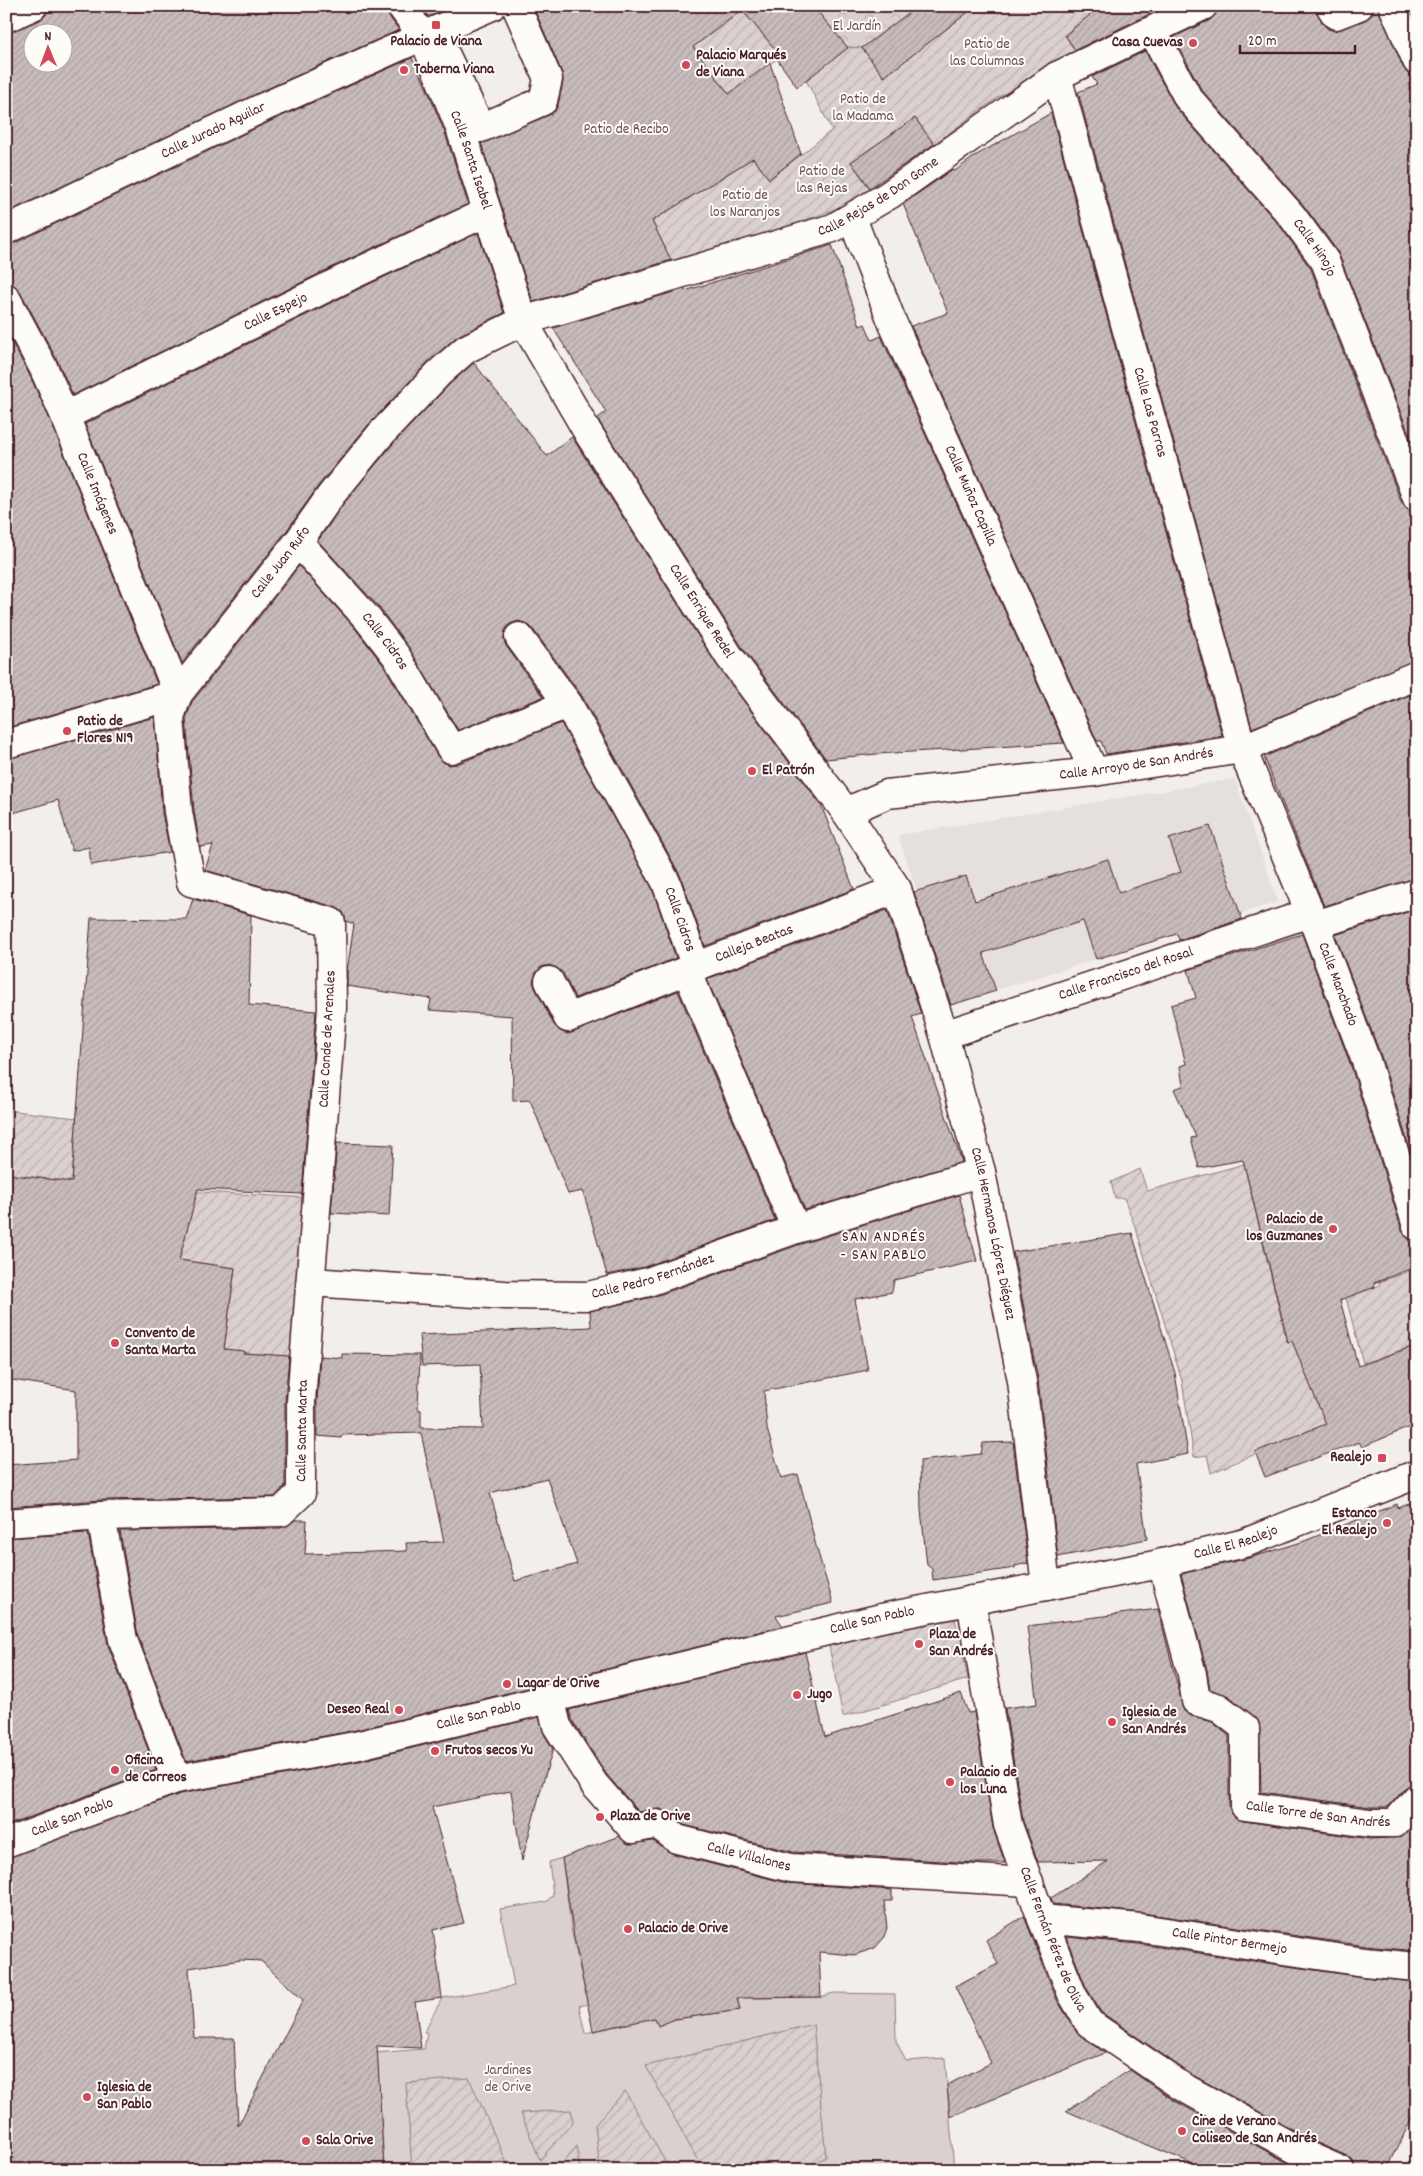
<svg xmlns="http://www.w3.org/2000/svg" width="1423" height="2176" viewBox="0 0 1423 2176" font-family="Dekko,sans-serif">
<style>
.built{fill:#e5dfdd}
.forest{fill:url(#forest-crowns);stroke:#92787d}
.park{fill:#d9d0cf;stroke:#92787d}
.garden{fill:url(#garden-furrows);stroke:#92787d}
.building{fill:url(#building-hatch);stroke:#4a1f2b;fill-rule:evenodd}
.lines{fill:none;stroke-linecap:round;stroke-linejoin:round}
.pedestrian-casing{stroke:#4a1f2b;stroke-width:31}
.minor-casing{stroke:#4a1f2b;stroke-width:31}
.pedestrian{stroke:#fdfcf7;stroke-width:28}
.minor{stroke:#fdfcf7;stroke-width:28}
.poi-dot{fill:#d1495b;stroke:#fdfcf7;stroke-width:2}
.labels{text-anchor:middle;dominant-baseline:central;stroke-width:4;stroke-linejoin:round;paint-order:stroke}
.park-label{font-size:15px;fill:#6e4b54;stroke:#fdfcf7}
.poi-label{font-size:15px;font-weight:bold;fill:#4a1f2b;stroke:#fdfcf7;text-anchor:start}
.street-label{font-size:15px;fill:#4a1f2b;stroke:#fdfcf7}
.neighbourhood-label{font-size:16px;letter-spacing:1px;fill:#4a1f2b;stroke:#fdfcf7}
</style>
<defs>
<pattern id="forest-crowns" width="20" height="18" patternUnits="userSpaceOnUse" patternTransform="scale(1.25)"><rect width="20" height="18" fill="#d9d0cf"/><path d="M2 6a3 3 0 1 1 6 0M12 15a3 3 0 1 1 6 0" fill="none" stroke="#bcb2b2"/></pattern>
<pattern id="garden-furrows" width="10" height="10" patternUnits="userSpaceOnUse" patternTransform="scale(1.25)"><rect width="10" height="10" fill="#d9d0cf"/><path d="M-1 1l2-2M0 10L10 0M9 11l2-2" fill="none" stroke="#bcb2b2"/></pattern>
<pattern id="building-hatch" width="6" height="6" patternUnits="userSpaceOnUse" patternTransform="scale(1.25)"><rect width="6" height="6" fill="#c8bbbb"/><path d="M-1 1l2-2M0 6l6-6M5 7l2-2" fill="none" stroke="#ada0a1"/></pattern>
</defs>
<rect width="100%" height="100%" fill="#f2efeb"/>
<filter id="ink" filterUnits="userSpaceOnUse"><feTurbulence type="fractalNoise" baseFrequency=".02" numOctaves="2"/><feDisplacementMap in="SourceGraphic" scale="10" xChannelSelector="R" yChannelSelector="G"/><feConvolveMatrix kernelMatrix="1 2 1 2 8 2 1 2 1" color-interpolation-filters="sRGB"/></filter>
<g filter="url(#ink)">
<path class="built" d="M1235,779L1278,902L955,1003L898,835Z"/>
<path class="forest" d="M813,6H918L862,48L847,47Z"/>
<path class="park" d="M562,1858L572,1933L588,2004L579,2006L585,2033L626,2024V2022L655,2017L675,2019L740,2010L735,1992L753,1998L820,1997L834,1993L895,1994L896,2041L906,2061L945,2058L954,2170H384L380,2099L349,2055L424,2049L427,2033L424,2032L442,1998L514,1986L500,1909L546,1902L553,1895L549,1862Z"/>
<path class="garden" d="M976,6H1085L1091,14L1065,35L1079,57L1039,75L997,98L934,144L915,118L851,162L872,192C808,224 740,241 671,261L652,221L753,158L770,179L832,130L806,80L847,47L862,48L884,77Z
M742,10L781,56L729,94L693,47Z
M6,1110L77,1118L72,1182L6,1174Z
M1244,1164L1287,1342L1306,1338L1326,1424L1211,1473L1207,1455L1194,1457L1182,1381L1137,1232L1124,1198H1115L1111,1182L1140,1169L1147,1191Z
M183,1191L313,1198L293,1357L243,1353V1352L224,1349L235,1268L179,1260L190,1218Z
M1417,1268V1345L1363,1363L1346,1298L1380,1285L1379,1282Z
M954,1614L968,1679L843,1717L829,1646Z
M813,2024L826,2157L801,2170H703L646,2066Z
M469,2078L510,2170H412L406,2083Z
M625,2091L670,2170H600L595,2125Z
M571,2110L573,2122L540,2160L521,2113Z
M577,2146L580,2170H556Z"/>
<path class="building" d="M48,6H386L388,15L399,30L258,93L6,213V33L40,20L46,15ZM32,32H62V62H32Z
M421,6H452L428,17Z
M533,6H813L848,48L797,87L777,59L781,56L742,10L693,47L729,94L770,63L801,154L769,179L753,158L652,221L671,260L533,302L481,143L549,115L555,111L558,105L563,82L562,73Z
M918,6H976L884,77L862,48Z
M1101,6H1166L1075,50L1065,35Z
M1218,6H1314L1323,24L1328,29L1335,31L1365,20L1371,15L1374,6H1378L1403,67L1408,74L1417,76V454L1338,252L1304,206L1201,89L1174,37L1210,20L1216,14Z
M1145,51L1176,108L1280,226L1311,269L1402,504L1408,510L1417,513V660L1252,728L1078,92L1097,84L1092,77Z
M412,58L425,84L445,133L468,204L347,260L73,395L57,360L20,291L14,285L6,282V245L13,244L271,121Z
M1051,113L1222,736L1106,754L1101,741H1097L911,326L948,313L903,204L953,169L955,171L975,156Z
M915,118L934,144L870,188L851,162Z
M478,233L504,313L456,337L428,362L369,424L319,485L285,533L182,663L85,424L361,288Z
M832,245L860,326L865,324L872,340L881,336L1064,743L877,754L826,759L742,647L600,423L598,418L606,412L553,328L684,289L685,291Z
M6,332L29,374L51,422L157,684L6,728Z
M474,363L547,456L572,437L716,664L821,805L854,889L705,946L680,875L582,696L532,628L525,623L518,621L510,624L505,631L504,639L506,646L543,697L458,730L409,648L378,606L318,541L343,504L392,445L450,384Z
M299,566L354,627L384,666L438,757L443,762L450,765L457,764L561,723L652,888L676,958L575,998L563,973L557,968L549,965L541,967L536,973L533,981L535,988L554,1025L560,1031L567,1034L574,1032L678,991L775,1220L644,1267L607,1275L583,1191L568,1194L530,1100L513,1101L512,1016L429,1010L431,999L347,986V971L354,924L346,921L343,912L335,907L205,870L213,845L200,847L194,810L186,719L192,702Z
M1417,692V878L1324,906L1264,757Z
M155,717L162,813L170,852L91,865L89,847L72,851L58,800L6,815V759Z
M1210,826L1242,919L1179,940L1177,934L1096,959L1083,921L983,953L996,991L951,1005L914,892L966,876L975,901L1108,859L1119,893L1181,872L1169,839Z
M193,899L251,915L249,1005L316,1011L302,1194L198,1189L179,1260L235,1268L224,1349L244,1351L243,1353L289,1356L285,1401V1486L275,1497L101,1500L6,1507V1465L76,1460V1390L6,1379V1261L13,1221H6V1174L72,1182L91,918L186,919Z
M1417,909V1172L1381,1056L1335,935Z
M887,910L921,1014L912,1017L962,1162L805,1210L707,979Z
M1302,934L1351,1066L1402,1231L1407,1238L1417,1241V1266L1374,1283L1375,1287L1340,1300L1358,1366L1417,1345V1424L1362,1447L1359,1442L1265,1477L1255,1452L1326,1424L1292,1341L1288,1342L1243,1160L1199,1168L1191,1138L1196,1137L1174,1089L1183,1086L1180,1066L1186,1064L1171,1005L1196,998L1188,970Z
M337,1143L393,1145L389,1216L331,1213Z
M959,1195L977,1261L894,1280L892,1292L855,1299L868,1370L764,1391L767,1429L781,1478L798,1474L816,1546L833,1603L776,1616L783,1626L352,1731L186,1761L138,1636L120,1531L281,1528L295,1520H307L305,1554L407,1551L406,1543L444,1542L421,1433L342,1435L341,1438L317,1436V1402L320,1356L342,1358V1354L420,1355L418,1409L421,1410V1428L483,1429L480,1364L422,1366L419,1335L591,1327L590,1311L653,1297L801,1244ZM547,1478L577,1564L515,1581L490,1493Z
M1132,1233L1175,1373L1188,1454L1136,1464L1147,1539L1058,1557L1038,1379L1013,1252Z
M1013,1442L1028,1563L1015,1566V1568L933,1580L932,1569L927,1565L921,1510L920,1461L981,1454L983,1443Z
M1417,1501V1783L1406,1787L1388,1807H1371L1261,1792L1259,1722L1229,1696L1210,1689L1207,1670L1181,1574L1249,1558L1302,1542L1397,1504L1398,1508Z
M88,1533L108,1645L156,1770L6,1826V1538Z
M1158,1609L1184,1711L1191,1716L1212,1722L1229,1736V1806L1231,1813L1236,1818L1243,1821L1370,1839L1401,1837L1417,1822V1951L1366,1946L1142,1913L1053,1904L1051,1898L1108,1861L1038,1862L1023,1821L1005,1708L1037,1704L1027,1626Z
M805,1652L825,1737L961,1693L968,1713L974,1712L993,1828L1005,1863H975L793,1852L684,1825L661,1809L639,1812L607,1775L572,1720L569,1710Z
M539,1717L544,1734L553,1749L542,1785L522,1861L511,1791L432,1807L464,1923L433,1930L442,1998L415,2002L421,2048L377,2046L384,2170H6V1858L180,1794L359,1761ZM241,1960L261,1961L303,2000L238,2126L234,2038H194L189,1968Z
M619,1836L628,1844L653,1841L673,1854L787,1883L892,1890V1901H884L887,1928L883,1939L875,1948L854,1955L819,1952L821,1997L737,1998L740,2010L675,2019L658,2026L655,2018L593,2031L574,1937L562,1858Z
M1024,1916L1057,2000L1076,2031L1105,2053L950,2117L947,2085L991,2063L955,1986L998,1964L986,1940Z
M1066,1937L1138,1944L1362,1977L1417,1982V2107L1387,2170H1355L1353,2161L1347,2156L1315,2142L1189,2073L1101,2012L1086,1987Z
M1130,2070L1173,2100L1301,2170H1208L1066,2111Z"/>
<g class="lines">
<defs>
<g id="pedestrian">
<path d="M492,6L434,31L481,128L543,101L548,79L516,6"/>
<path d="M1330,6L1336,15L1359,6"/>
<path id="s1" d="M298,542L366,617L397,657L451,749L568,704"/>
<path id="s2" d="M519,637L568,704L666,882L693,959L689,976L796,1229"/>
<path d="M1315,925L1417,893"/>
<path id="s3" d="M549,981L568,1018L690,969L897,889"/>
<path id="s4" d="M944,1035L1310,913"/>
<path id="s5" d="M311,1282L505,1295L588,1296L648,1282L796,1229L981,1172"/>
<path id="s6" d="M1162,1563L1192,1674L1196,1701L1219,1708L1245,1728V1806L1370,1823H1395L1417,1798"/>
<path id="s7" d="M550,1698L557,1726L594,1784L633,1829L657,1824L677,1839L791,1868L1029,1882"/>
<path id="s8" d="M1042,1919L1140,1928L1364,1962L1417,1967"/>
</g>
<g id="minor">
<path id="s9" d="M401,6L423,36L460,128L523,321L587,431L729,656L846,812L897,889L944,1035L981,1172L1022,1381L1046,1586"/>
<path d="M1393,6L1417,61"/>
<path d="M6,18L33,6"/>
<path id="s10" d="M1153,32L1188,98L1292,216L1325,261L1417,498"/>
<path id="s11" d="M1057,76L1242,749L1315,925L1366,1061L1417,1226"/>
<path id="s12" d="M852,218L893,324L1094,772"/>
<path id="s13" d="M6,230L264,107L423,36"/>
<path id="s14" d="M6,298L43,367L65,416L178,694L170,717L178,812L191,882L331,922L332,1008L301,1401V1493L281,1512L101,1516L6,1523"/>
<path id="s15" d="M65,416L354,274L487,212"/>
<path id="s16" d="M6,744L178,694L298,542L331,495L380,435L439,373L466,349L523,321L833,228L889,195L1057,76L1203,6"/>
<path id="s17" d="M846,812L887,794L1094,772L1242,749L1417,675"/>
<path d="M101,1516L123,1640L176,1779"/>
<path id="s18" d="M971,1600L1008,1825L1042,1919L1072,1994L1089,2023L1181,2086L1308,2156L1340,2170"/>
<path id="s19" d="M6,1843L176,1779L355,1746L881,1618L1150,1566L1245,1543L1417,1474"/>
</g>
</defs>
<use href="#pedestrian" class="pedestrian-casing"/>
<use href="#minor" class="minor-casing"/>
<use href="#pedestrian" class="pedestrian"/>
<use href="#minor" class="minor"/>
</g>
</g>
<g class="poi-dot">
<rect x="431" y="20" width="10" height="10" rx="2.5"/>
<circle cx="1193" cy="43" r="5"/>
<circle cx="686" cy="65" r="5"/>
<circle cx="404" cy="70" r="5"/>
<circle cx="67" cy="731" r="5"/>
<circle cx="752" cy="771" r="5"/>
<circle cx="1333" cy="1229" r="5"/>
<circle cx="115" cy="1343" r="5"/>
<rect x="1377" y="1453" width="10" height="10" rx="2.5"/>
<circle cx="1387" cy="1523" r="5"/>
<circle cx="919" cy="1644" r="5"/>
<circle cx="507" cy="1684" r="5"/>
<circle cx="797" cy="1695" r="5"/>
<circle cx="399" cy="1710" r="5"/>
<circle cx="1112" cy="1722" r="5"/>
<circle cx="435" cy="1751" r="5"/>
<circle cx="115" cy="1770" r="5"/>
<circle cx="950" cy="1782" r="5"/>
<circle cx="600" cy="1817" r="5"/>
<circle cx="628" cy="1929" r="5"/>
<circle cx="87" cy="2097" r="5"/>
<circle cx="1182" cy="2131" r="5"/>
<circle cx="306" cy="2141" r="5"/>
</g>
<g class="labels">
<g class="park-label">
<text x="857" y="27">El Jardín</text>
<text x="987" y="45">Patio de<tspan x="987" dy="17">las Columnas</tspan></text>
<text x="863" y="100">Patio de<tspan x="863" dy="17">la Madama</tspan></text>
<text x="626" y="130">Patio de Recibo</text>
<text x="822" y="172">Patio de<tspan x="822" dy="17">las Rejas</tspan></text>
<text x="745" y="196">Patio de<tspan x="745" dy="17">los Naranjos</tspan></text>
<text x="508" y="2071">Jardines<tspan x="508" dy="17">de Orive</tspan></text>
</g>
<g class="poi-label">
<text x="436" y="42" text-anchor="middle">Palacio de Viana</text>
<text x="1183" y="43" text-anchor="end">Casa Cuevas</text>
<text x="696" y="56">Palacio Marqués<tspan x="696" dy="17">de Viana</tspan></text>
<text x="414" y="70">Taberna Viana</text>
<text x="77" y="722">Patio de<tspan x="77" dy="17">Flores N19</tspan></text>
<text x="762" y="771">El Patrón</text>
<text x="1323" y="1220" text-anchor="end">Palacio de<tspan x="1323" dy="17">los Guzmanes</tspan></text>
<text x="125" y="1334">Convento de<tspan x="125" dy="17">Santa Marta</tspan></text>
<text x="1372" y="1458" text-anchor="end">Realejo</text>
<text x="1377" y="1514" text-anchor="end">Estanco<tspan x="1377" dy="17">El Realejo</tspan></text>
<text x="929" y="1635">Plaza de<tspan x="929" dy="17">San Andrés</tspan></text>
<text x="517" y="1684">Lagar de Orive</text>
<text x="807" y="1695">Jugo</text>
<text x="389" y="1710" text-anchor="end">Deseo Real</text>
<text x="1122" y="1713">Iglesia de<tspan x="1122" dy="17">San Andrés</tspan></text>
<text x="445" y="1751">Frutos secos Yu</text>
<text x="125" y="1761">Oficina<tspan x="125" dy="17">de Correos</tspan></text>
<text x="960" y="1773">Palacio de<tspan x="960" dy="17">los Luna</tspan></text>
<text x="610" y="1817">Plaza de Orive</text>
<text x="638" y="1929">Palacio de Orive</text>
<text x="97" y="2088">Iglesia de<tspan x="97" dy="17">San Pablo</tspan></text>
<text x="1192" y="2122">Cine de Verano<tspan x="1192" dy="17">Coliseo de San Andrés</tspan></text>
<text x="316" y="2141">Sala Orive</text>
</g>
<g class="street-label">
<text stroke="none"><textPath href="#s13" startOffset="230">Calle Jurado Aguilar</textPath></text>
<text stroke="none"><textPath href="#s9" startOffset="170">Calle Santa Isabel</textPath></text>
<text stroke="none"><textPath href="#s16" startOffset="1071">Calle Rejas de Don Gome</textPath></text>
<text stroke="none"><textPath href="#s10" startOffset="271">Calle Hinojo</textPath></text>
<text stroke="none"><textPath href="#s15" startOffset="235">Calle Espejo</textPath></text>
<text stroke="none"><textPath href="#s11" startOffset="349">Calle Las Parras</textPath></text>
<text stroke="none"><textPath href="#s14" startOffset="216">Calle Imágenes</textPath></text>
<text stroke="none"><textPath href="#s12" startOffset="302">Calle Muñoz Capilla</textPath></text>
<text stroke="none"><textPath href="#s16" startOffset="346">Calle Juan Rufo</textPath></text>
<text stroke="none"><textPath href="#s9" startOffset="680">Calle Enrique Redel</textPath></text>
<text stroke="none"><textPath href="#s1" startOffset="132">Calle Cidros</textPath></text>
<text stroke="none"><textPath href="#s17" startOffset="296">Calle Arroyo de San Andrés</textPath></text>
<text stroke="none"><textPath href="#s2" startOffset="326">Calle Cidros</textPath></text>
<text stroke="none"><textPath href="#s3" startOffset="242">Calleja Beatas</textPath></text>
<text stroke="none"><textPath href="#s4" startOffset="192">Calle Francisco del Rosal</textPath></text>
<text stroke="none"><textPath href="#s11" startOffset="952">Calle Manchado</textPath></text>
<text transform="translate(328 1039) rotate(-87)">Calle Conde de Arenales</text>
<text stroke="none"><textPath href="#s9" startOffset="1378">Calle Hermanos Lóprez Diéguez</textPath></text>
<text stroke="none"><textPath href="#s5" startOffset="345">Calle Pedro Fernández</textPath></text>
<text transform="translate(303 1431) rotate(-89)">Calle Santa Marta</text>
<text stroke="none"><textPath href="#s19" startOffset="1268">Calle El Realejo</textPath></text>
<text stroke="none"><textPath href="#s19" startOffset="896">Calle San Pablo</textPath></text>
<text stroke="none"><textPath href="#s19" startOffset="491">Calle San Pablo</textPath></text>
<text stroke="none"><textPath href="#s6" startOffset="351">Calle Torre de San Andrés</textPath></text>
<text stroke="none"><textPath href="#s19" startOffset="71">Calle San Pablo</textPath></text>
<text stroke="none"><textPath href="#s7" startOffset="281">Calle Villalones</textPath></text>
<text stroke="none"><textPath href="#s18" startOffset="351">Calle Fernán Pérez de Oliva</textPath></text>
<text stroke="none"><textPath href="#s8" startOffset="189">Calle Pintor Bermejo</textPath></text>
</g>
<g class="neighbourhood-label">
<text x="884" y="1237">SAN ANDRÉS<tspan x="884" dy="18">- SAN PABLO</tspan></text>
</g>
</g>
<rect width="1423" height="2176" fill="none" stroke="#fdfcf7" stroke-width="25"/>
<rect x="12" y="12" width="1398" height="2151" fill="none" stroke="#4a1f2b" stroke-width="2" filter="url(#ink)"/>
<g transform="translate(48 48) rotate(359)"><circle r="24" fill="#fdfcf7" stroke="#b5a4a5"/>
<path d="M0-4L9 19L0 12L-9 19Z" fill="#d1495b"/>
<text y="-8" font-size="14" font-weight="bold" text-anchor="middle" fill="#4a1f2b">N</text>
</g>
<path d="M1240 45v8h115v-8" fill="none" stroke="#4a1f2b" stroke-width="2.5"/>
<text x="1248" y="45" font-size="15" fill="#4a1f2b" stroke="#fdfcf7" stroke-width="4" paint-order="stroke">20 m</text>
</svg>
